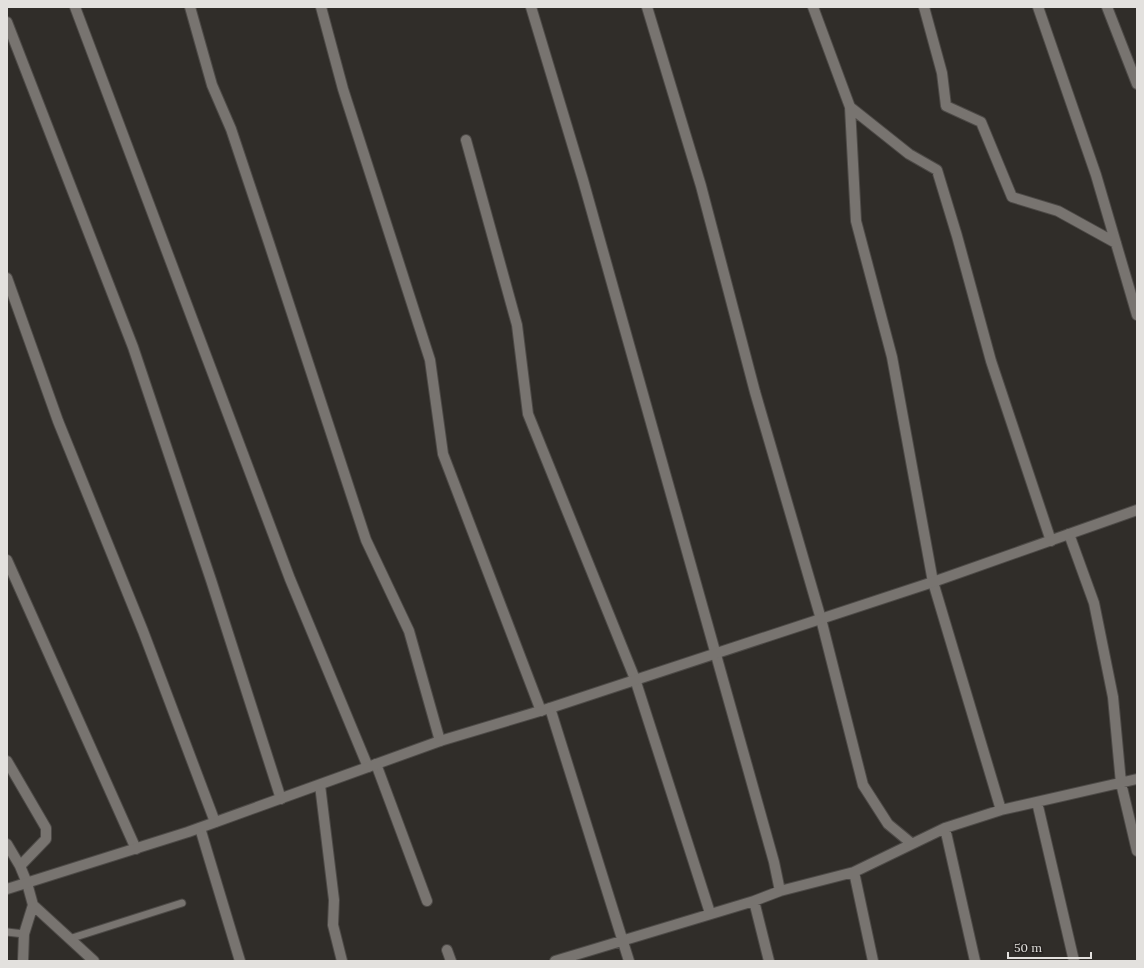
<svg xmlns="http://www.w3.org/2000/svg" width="1144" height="968" viewBox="0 0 1144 968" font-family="Lora,serif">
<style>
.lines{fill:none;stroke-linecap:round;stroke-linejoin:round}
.lane-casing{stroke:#4d4a47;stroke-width:9}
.street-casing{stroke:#4d4a47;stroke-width:12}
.secondary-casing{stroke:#4d4a47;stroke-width:12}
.lane{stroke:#787470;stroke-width:7}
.street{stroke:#787470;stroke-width:10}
.secondary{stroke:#787470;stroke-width:10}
</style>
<rect width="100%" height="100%" fill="#302d29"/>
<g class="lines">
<defs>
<path id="lane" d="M7,932L24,934
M69,939L182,903"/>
<path id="street" d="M75,7L290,579L368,767
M190,7L212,85L231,129L269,243L366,540L409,631L440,741
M321,7L343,89L430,360L443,454L541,711
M531,7L583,180L774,862L780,891
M647,7L701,186L755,392L821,619L863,785L888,824L911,843
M813,7L850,107L856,221L892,357L933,582L1001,810
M924,7L942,73L946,106L981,122L1012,197L1058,211L1116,243
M1038,7L1096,175L1137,315
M1107,7L1137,84
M7,22L133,347L211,580L281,799
M850,107L909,154L937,170L957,236L991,361L1051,541
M466,140L517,325L528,414L635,679L710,913
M7,278L58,421L143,631L215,822
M1069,534L1094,603L1113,697L1121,783L1137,851
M7,560L136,849
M550,708L629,961
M7,761L46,828V839L20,866L27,883L33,905L94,961
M376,764L427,901
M320,785L334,900L333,925L342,961
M1037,802L1074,961
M200,828L240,961
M945,828L975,961
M7,844L20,866
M854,872L873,961
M754,901L769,961
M447,950L451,961
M23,961L24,934L33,905
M555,961L754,901L780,891L854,872L945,828L1001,810L1137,779"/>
<path id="secondary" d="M7,889L188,832L440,741L550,708L933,582L1137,510"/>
</defs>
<use href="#lane" class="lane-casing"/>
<use href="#street" class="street-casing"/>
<use href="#secondary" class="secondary-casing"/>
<use href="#lane" class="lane"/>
<use href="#street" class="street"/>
<use href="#secondary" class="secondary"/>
</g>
<rect width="1144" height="968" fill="none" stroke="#e3e1de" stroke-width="16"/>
<path d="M1008 952v6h83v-6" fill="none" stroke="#e3e1de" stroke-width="2"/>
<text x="1014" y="952" font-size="12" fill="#e3e1de" stroke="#262320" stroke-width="3" paint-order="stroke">50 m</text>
</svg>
